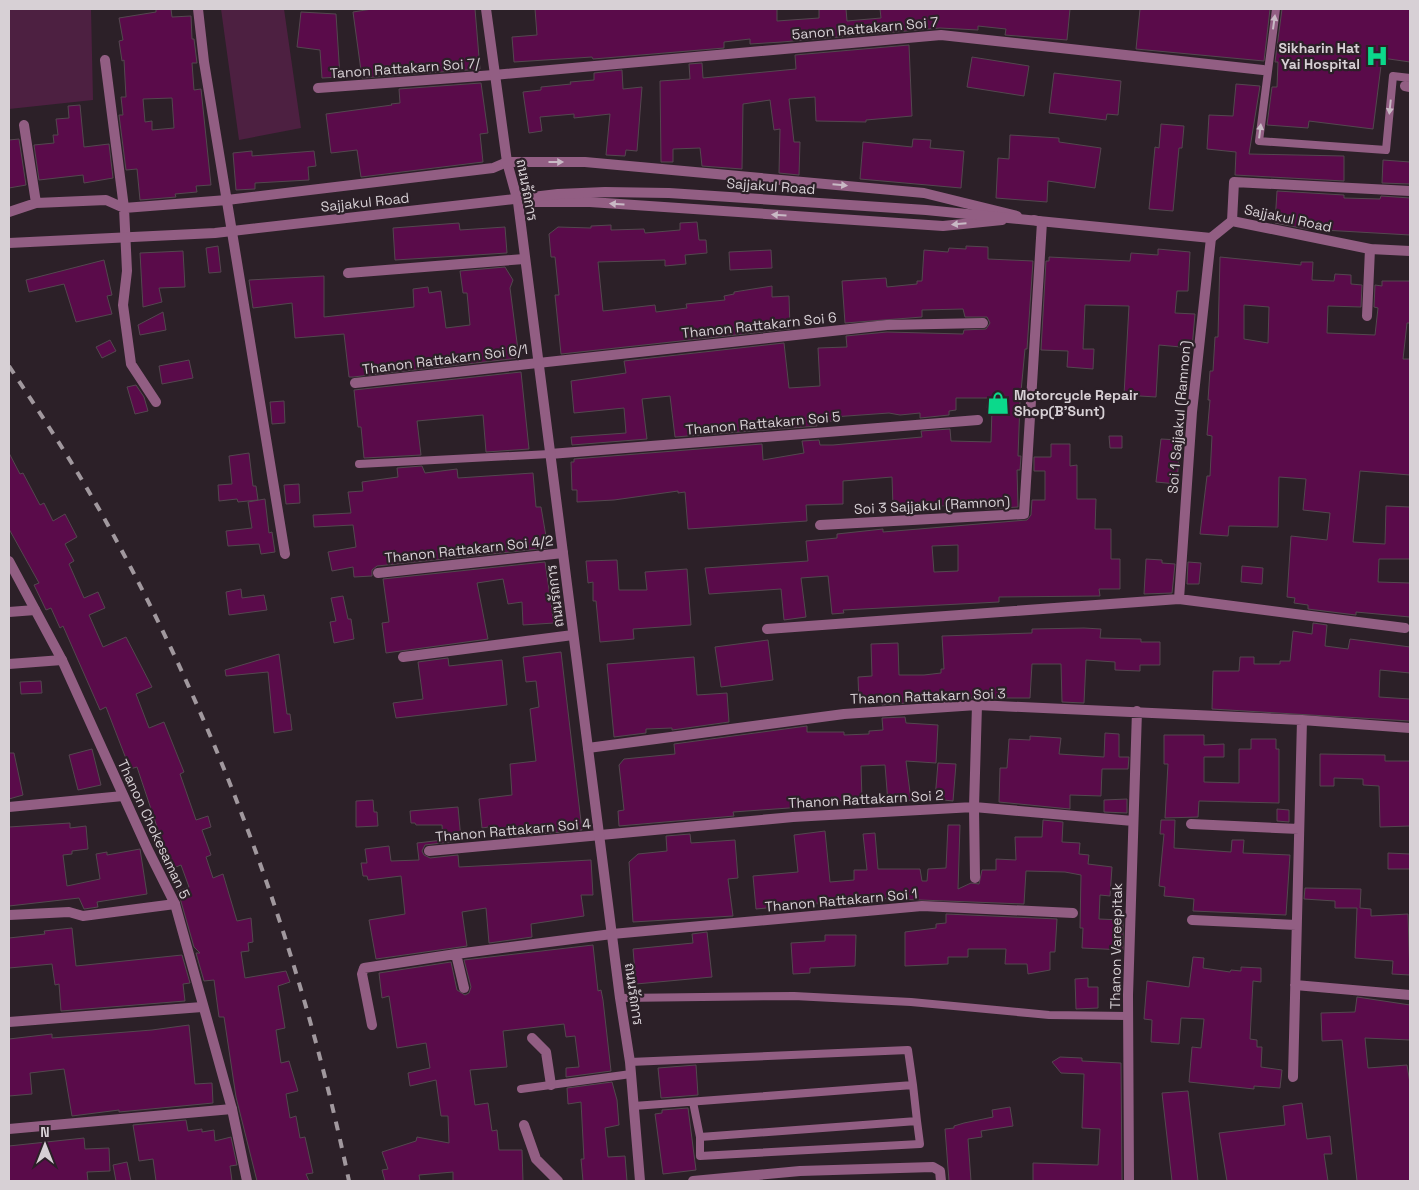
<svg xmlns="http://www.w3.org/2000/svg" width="1419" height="1190" viewBox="0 0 1419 1190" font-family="'Space Grotesk',Sarabun,sans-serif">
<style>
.green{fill:#4d2041}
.building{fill:#5a0b4a;stroke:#54474f;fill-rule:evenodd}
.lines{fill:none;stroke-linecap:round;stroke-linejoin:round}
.service{stroke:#925e83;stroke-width:8}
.minor{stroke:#925e83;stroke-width:10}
.tertiary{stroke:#925e83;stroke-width:10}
.rail{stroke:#a1989e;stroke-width:4;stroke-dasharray:9 9;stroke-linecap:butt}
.oneway{fill:#c9b9c5}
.labels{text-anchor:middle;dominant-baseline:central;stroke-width:4.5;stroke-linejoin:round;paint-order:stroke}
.street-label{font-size:14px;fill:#d7d0d5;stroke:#2c2028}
.poi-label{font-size:14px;font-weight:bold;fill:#d7d0d5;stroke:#2c2028;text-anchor:end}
</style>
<rect width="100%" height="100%" fill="#2c2028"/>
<path class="green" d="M9,9H91L93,100L9,109Z
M221,9H284L301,128L239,140Z"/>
<path class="building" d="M156,9H171L172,17L191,16L192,39H194L197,63H192L194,90L201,89L211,185L196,186L197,192L175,194L176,197L140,200L137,169L126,170L119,115H123L121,97H126L124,60L122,61L119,41L123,40L119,18L156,12ZM172,98L174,128L152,130V121L145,122L143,99Z
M372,9H475L480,69L362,78L353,12Z
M535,9H777V21L819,18V9H846L847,21L881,18L880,9H1070L1067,40L1005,35L1006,29L978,26V30L940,28L782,42L750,44V39L724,42V48L593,59L592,57L514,62L512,37L537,35Z
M1140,9H1270L1264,61L1136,49Z
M1282,9H1410V62L1382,58L1373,129L1309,121L1308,128L1267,125L1272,87H1277L1278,62H1275Z
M301,12L336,14L340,77L322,78L320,50L297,47Z
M909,45L912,116L866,120V122L816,121L815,97L789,99L794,142H800L799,175L779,173L780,129L774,130L770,100L743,104L742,169L702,166L700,148L673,149V162H661L660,81L690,79L689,64L702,63L703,78L796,69L795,55Z
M972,57L1029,66L1024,96L967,87Z
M622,70L623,89L642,87L637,151L626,150L625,156L606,155L610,114L574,118V114L540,117L542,131L529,133L523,92L541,90V87L571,84L570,82L594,80V73Z
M1054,73L1121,81L1118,115L1107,114L1106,120L1049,113Z
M481,83L488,133L480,134L483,162L361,177L357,150L331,153L326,114L392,105L391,104L400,103L399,89Z
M1236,84L1260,86L1249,154L1344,156V181L1235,175L1236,152L1207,149L1209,115L1233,116Z
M80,105L84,147L109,144L113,178L84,183L83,175L39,180L34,145L54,143L53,135H58L56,119L69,118L68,106Z
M1161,124L1184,126L1182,148H1179L1173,211L1149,209L1155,147L1159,148Z
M1010,135L1059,138V142L1101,148L1095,188L1048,181L1047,202L996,198L998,158L1009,159Z
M19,139L26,185L9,188V140Z
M913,139L931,140L930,148L964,151L961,188L860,179L863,142L912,147Z
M252,151V156L314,151L316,166L308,167L309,180L255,183V189L236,190L233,153Z
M1383,160L1410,162V184L1382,183Z
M1277,191L1344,195V198L1380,199L1381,196L1410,198V235L1306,229L1275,223Z
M697,222L699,240H706L707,253L685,255L686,264L665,266V260L598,262L603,311L655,305L656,312L687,308L686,304L725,300L724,296L734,294V292L772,286V297L789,296L790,329L561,354L555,295H559L555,257H551L549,234L558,227L591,228V226L611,225V230L644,229L645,233L680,230V223Z
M459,223L460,230L505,227L507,253L395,260L393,228Z
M218,246L221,272L209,273L206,248Z
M966,246L988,247V259L1033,261L1027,349H1025L1020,402L1018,456H1021L1020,470H1017L1018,507L985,509V505L893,507L892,477L843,481V504L806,505L807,521L688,529L685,492L678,493V491L614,500L577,502V490H572L571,462H574V459L762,444L763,460L804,453L802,441L819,440L820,445H833L922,437L921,431L950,429L951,441L991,442L992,408H987L988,398H956V410L949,411V415L920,418V413L900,415L889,413L833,417V421L816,422L817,426L675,437L670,396L642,399L647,439L572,445L571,437L626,433L624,408L574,413L571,381L626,373L624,361L784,343L789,388L820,386L818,348L847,347L846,336L887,332L963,334L964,330L986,329L990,323L987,317H965L963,309L922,310V317L845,323L842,281L886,278L887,287L917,284V281H922L924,250L948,252L949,248L966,249Z
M1158,249L1190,252L1188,291H1177L1175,313L1195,314L1192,348L1159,345L1156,397L1124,395L1129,306L1085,305L1083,349H1094L1093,369L1067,367L1068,351L1041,350L1046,261H1049V257L1130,261L1131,253L1158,255Z
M771,250L772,268L730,270L729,252Z
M183,251L185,287L159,288L162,302L143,307L140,253Z
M1220,257L1301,265V262H1313L1312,280L1334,281L1335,274L1351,275V284L1362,285L1361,307L1328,306L1327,333L1375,335L1378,308L1374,307L1375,285L1382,286V281H1410V323H1407L1403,359H1410V475L1360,471L1353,542L1385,544L1386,506L1410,507V559H1379L1378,582L1410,583V617L1356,612V615L1308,609V605L1294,603L1295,598L1287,597L1291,536L1327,540L1330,513L1303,510L1306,479L1279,477L1278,527L1229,526L1228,536L1200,534L1207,476H1210L1212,436L1207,435L1210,400H1208L1210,371H1213L1215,337H1218ZM1244,305L1269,307L1268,343L1244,339Z
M104,260L112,295L107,296L112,314L76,322L64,284L29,292L26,280Z
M505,267L513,280L510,288L519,358L353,377H349L344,334L295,338L292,303L253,308L249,280L324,276V317L414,307L413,289L428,287L429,293L441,291L446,328L470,325L467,293H463L460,271Z
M163,312L166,330L140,335L138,325Z
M110,340L116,351L102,358L96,347Z
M189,360L193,378L162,384L159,366Z
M521,372L529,449L486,452L483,415L417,421L421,455L364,458L361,427H358L354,390Z
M136,385L144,397L148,411L135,414L127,387Z
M284,401L285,423L272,424L270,402Z
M1109,436H1122V448H1110Z
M1161,439L1180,440L1177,484L1156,482Z
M1051,444H1070V466L1077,465V499H1096L1095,529H1111V559H1120V589H1099L1100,596L999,597V602L843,610L844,613L832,614L828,576L801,578L806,617L784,620L781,589L709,594L705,568L808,561L806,541L837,538V534L883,529V532L1027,520L1031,515L1032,500H1045V471H1034V457H1051ZM958,545V571L934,572L932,546Z
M9,453L20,474L23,473L40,505L44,503L53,521L65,514L77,537L65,544L74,561L69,564L84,598L98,592L105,608L89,615L103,647L126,637L152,687L136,694L149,728L164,722L184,772L180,774L196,820L208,816L211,827L202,830L211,855L206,857L213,878L223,874L237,921L251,918L253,942L248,943L249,951L241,952L245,978L286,971L290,982L278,986L285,1028L276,1030L281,1063L289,1061L298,1091L286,1094L290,1118L296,1116L300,1138L305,1137L313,1173L306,1174L309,1181H257L236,1097L224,1017H219L214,980L204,981L196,953H200L194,947L178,891L189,887L181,865L171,869L137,767L130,769L106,707L100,710L63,626L60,628L51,608L46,610L34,585L39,583L9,529Z
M249,453L253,486H256L258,500L238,502L237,499L219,501L218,485L232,484L229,456Z
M422,466L425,473L457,469L458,478L533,473L536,507H541L548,548L377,566L372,570V576L354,577L353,567L332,571L328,552L356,547L353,525L314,527L313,515L351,513L348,492L363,491L362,482L398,477L397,468Z
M299,484L300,503L286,504L284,485Z
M265,499L269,533L272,532L275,552L261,554L259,544L228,546L226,531L252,528L248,502Z
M1146,559L1162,560V563L1175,564L1172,593L1144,594Z
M617,560L619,590H647L645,572L687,569L691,625L633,629L634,639L600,642L596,601H593V582L588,583L586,561Z
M545,562L554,623L523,625L522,602L508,604L503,579L477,583L488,639L386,653L382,623L389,622L383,579Z
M1188,562L1201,563L1199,584H1187Z
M1242,566L1263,568L1262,584L1241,582Z
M241,589L242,598L264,595L267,610L229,615L226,592Z
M343,596L348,619H351L354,639L334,643L330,622L336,621L331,598Z
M1313,623L1327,625L1325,646L1348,649L1350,639L1410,647V673L1380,670L1379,697L1410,699V721L1212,709L1213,671H1239L1240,657H1254V664H1280V661H1290L1293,631L1312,634Z
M1084,628L1101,629L1100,638L1141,639V642H1160V665H1140V671L1115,670V662L1086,660L1084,703L1062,702L1061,664H1032L1030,698H911L912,700H904L905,703L882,705L881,701L859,702L858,677L872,676L871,644L898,643L899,675H924L941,673V669H944L942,636L1032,633V629Z
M768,640L773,680L721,687L715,647Z
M561,652L582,830L508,837V834L496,835L495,826L482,828L479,799L512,795L510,764L536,761L530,709L539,707L536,681L526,682L523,657Z
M279,654L287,714H290L292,730L274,733L268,672L226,676L225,670Z
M694,657L697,695L727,693L729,722L672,730V728L646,729V733L614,737L607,664Z
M448,658L449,666L502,660L507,705L396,718L393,703L423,699L418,662Z
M41,681L42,693L21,694L20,682Z
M905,717L906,723L938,725L936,763L906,761L911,800L888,803L885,765L861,766L862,800L832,801V807L817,806L733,812L734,816L619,826L618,811L624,810L619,765L624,759L675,754L674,744L807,726V732H844V735L869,734V731L883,730L882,718Z
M1105,733L1119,734V757H1129L1128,769H1102L1101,796L1070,795V809L999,802L1000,768H1007L1009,739L1030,740V736L1061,738L1059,754L1104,757Z
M1164,735H1204V745L1224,744V757H1204V782L1239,783V749H1251V739H1276V749H1279V803L1199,801L1198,817L1165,818L1168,764H1164Z
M92,749L101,785L78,790L69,755Z
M9,753H14L23,795L9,799Z
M1320,754L1385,755V761H1410V826L1380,827L1379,786L1363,785V779L1334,778V786H1320Z
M938,763L956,764L953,801L935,799Z
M1127,799V813L1104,812V800Z
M373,800L374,812H377L378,826L356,827V801Z
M458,807L461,839H458V841L425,845L422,851L424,855L430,858L458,855L459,867L591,860L593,895H581L584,916L531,924L532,937L489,943L486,908L462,912L467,946L376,959L369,920L405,914L401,876L368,880L367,876H363L361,863H367L365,849L389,846L391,861L419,860L417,843L443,840L442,825H416L415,823H411L410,811Z
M1277,809L1289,810V822L1277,821Z
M1043,820L1063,822L1062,842L1080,843L1079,854L1089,855L1088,864L1112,867L1110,896L1100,895L1099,919L1123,920V950L1082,948L1083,928H1080L1081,875L1065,872L1026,871L1024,904L868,898L867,900H853L854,904L830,906V907L819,908L818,903L756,909L753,876L798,872L794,835L825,831L830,882L854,880V870H867L863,834L875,833L878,869H920L922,881H927L928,869L946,868L948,825H960L958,889L971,883L979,884L982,870H996V859L1016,860L1015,837H1042Z
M1161,820H1175L1174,848L1231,852L1232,840H1244L1243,853L1290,855L1286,915L1193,911L1194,899L1164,896L1165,887L1159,886L1164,834H1160Z
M70,823V828L86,826L88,849L72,851V854L63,855L67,886L100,879L96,854L107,852V855L140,849L147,894L97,902L98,907L84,909L79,898L9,906V827Z
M690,834L691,843L735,840L738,878L728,879L733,916L633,922L629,862L638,854L667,851L666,836Z
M1388,853L1410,854V869H1388Z
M1305,888L1361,889L1360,908L1371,909V916L1408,914L1410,975L1392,974L1393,961L1355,958L1357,908H1335V901L1304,899Z
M946,914L1057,919L1055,952H1050V970L1028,974L1027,964H1005L1006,949H968V957H948V964L905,966V932L936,928V924L946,923Z
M72,928L76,966L182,955L190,983L183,984L185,1001L61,1011L59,984L55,985L52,964L9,968V938L45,934L44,931Z
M707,932L712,977L636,984L633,949L693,943L692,934Z
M825,935H856L855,966L810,968V973L793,974L791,943L825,941Z
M593,945L598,991L601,990L603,1000L611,1071L566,1077V1068L579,1067L575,1036L566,1037L564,1024L503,1031L507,1067L470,1070L475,1105L488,1103L492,1131L497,1130L499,1150H522L523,1181H453V1172L419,1175L420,1181H385L382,1170L388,1169L382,1152L416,1141L417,1137L449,1143L448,1116H441L436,1080L410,1086L408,1073L430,1068L426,1043L397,1048L389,996L382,998L379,973L451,962L457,990L465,995L469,993L471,987L464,960Z
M1193,957L1204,958L1203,968L1230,972L1231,970L1241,971V967L1261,968V982L1253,981L1250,1039L1257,1040V1047H1262L1261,1067L1282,1070L1280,1088L1254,1086V1089L1189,1082L1192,1047L1201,1048L1204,1019L1181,1018L1179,1044L1151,1042L1152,1020L1144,1019L1147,981L1189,987Z
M1088,978V987H1098V1008L1076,1009L1075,979Z
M1357,997L1410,1005V1040L1365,1038L1368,1068L1407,1065L1410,1083V1181H1357L1342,1040L1322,1041L1321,1013L1355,1012Z
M189,1025L195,1084L212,1083L213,1103L119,1112V1110L72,1116L64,1069L30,1073L32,1094L9,1096V1039L52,1034V1038L152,1030Z
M1060,1057L1082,1058V1061L1121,1063L1122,1181H1033V1163L1098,1165L1100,1129L1082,1128L1084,1074L1061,1073L1052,1062Z
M696,1065L698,1095L661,1098L658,1068Z
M612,1082L617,1100L619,1125L605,1128L608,1157L625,1156L627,1181H583L581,1159H584L581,1102L568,1104L567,1088Z
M1188,1091L1198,1181H1172L1162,1093Z
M1302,1103L1307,1139L1330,1136L1332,1154H1324L1328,1181H1227L1219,1133L1285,1125L1283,1106Z
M1010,1107L1013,1126L981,1131L982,1137L968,1139L971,1181H949L945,1129L954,1128V1126L964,1123L993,1117L992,1110Z
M688,1108L696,1170L663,1174L655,1114L662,1113V1110Z
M186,1120L188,1131L202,1129V1132L214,1130L215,1141L231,1137L237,1165L230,1166L232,1181H156L153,1159L139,1161L133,1125Z
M84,1138L85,1149L109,1148L110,1171L87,1172L88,1181H9V1146Z
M127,1162L131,1181H116L113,1165Z"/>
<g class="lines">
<path class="service" d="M1276,9L1259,141L1386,150L1393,76L1410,78
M359,464L550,454
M620,998L794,996L911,1002L1049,1015L1128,1016
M630,1062L908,1050L913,1085L634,1106
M913,1085L917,1121L700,1137V1156L920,1144L917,1121
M521,1089L631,1074
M693,1102L700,1137"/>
<path class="minor" d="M198,9L204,62L285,554
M105,60L124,208L127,271L123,305L131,364L156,402
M1405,86L1410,87
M318,88L494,75L941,35L1263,70
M24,125L36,203
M520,202H590L943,226L1002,220
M9,212L36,203L106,200L124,208L227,200L493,168L507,162H585L924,193L1017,216
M1232,221L1234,182L1410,191
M348,273L524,259
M1367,316L1370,249
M355,383L887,325L983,323
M550,454L978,420
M820,525L1024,514L1042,222L1034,220
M378,573L563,553
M1179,599L1192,412L1211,238
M9,612L35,610
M767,629L1179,599L1405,628
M403,657L573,635
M9,664L62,660
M588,748L844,714L977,705L1302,720L1410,728
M9,807L123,796
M1191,824L1299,829
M429,851L793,817L974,807L1133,821
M975,878L974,807L977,705
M9,915L69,912L83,916L175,904
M1192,920L1296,925
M1295,985L1410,995
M464,988L456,954L612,934L922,906L1073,913
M9,1022L202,1007
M372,1025L362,974L364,968L456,954
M532,1038L546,1052L551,1085
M1293,1077L1302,720
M524,1125L536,1159L558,1181
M9,1129L232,1109
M693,1181L800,1171L933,1167L940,1171L941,1181
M1129,1181L1128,995L1137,711"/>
<path class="tertiary" d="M486,9L507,162L518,202L620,998L630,1062L640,1181
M9,243L215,233L558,194L605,192L669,193L926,210L1211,238L1232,221L1370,249L1410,251
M9,561L62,660L148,850L175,904L232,1109L247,1181"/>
<path class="rail" d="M9,366C40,413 71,460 99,509C217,719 300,946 349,1181"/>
</g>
<defs><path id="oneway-solid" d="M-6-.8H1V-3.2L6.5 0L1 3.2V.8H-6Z" transform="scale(1.25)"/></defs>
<g class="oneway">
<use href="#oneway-solid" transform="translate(1274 22) rotate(-82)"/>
<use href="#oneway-solid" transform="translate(1390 107) rotate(96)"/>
<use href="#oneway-solid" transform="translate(1260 131) rotate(-83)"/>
<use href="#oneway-solid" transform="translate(556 162)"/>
<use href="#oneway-solid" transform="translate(840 185) rotate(5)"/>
<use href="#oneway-solid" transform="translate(617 204) rotate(-176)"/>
<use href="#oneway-solid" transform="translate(779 215) rotate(-176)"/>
<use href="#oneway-solid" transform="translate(959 224) rotate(175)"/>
</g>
<defs>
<symbol id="hospital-bare" viewBox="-9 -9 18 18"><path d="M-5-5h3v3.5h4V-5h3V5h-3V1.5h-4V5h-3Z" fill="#0bd98b" stroke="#2c2028" stroke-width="2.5" paint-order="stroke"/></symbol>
<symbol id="shop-bare" viewBox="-9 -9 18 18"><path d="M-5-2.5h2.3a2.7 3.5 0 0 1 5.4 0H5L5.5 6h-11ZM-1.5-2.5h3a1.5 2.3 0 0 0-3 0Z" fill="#0bd98b" stroke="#2c2028" stroke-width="2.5" paint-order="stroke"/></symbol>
</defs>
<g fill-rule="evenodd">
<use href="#hospital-bare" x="1361" y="40" width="32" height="32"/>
<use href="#shop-bare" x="982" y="387" width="32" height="32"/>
</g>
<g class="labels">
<g class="street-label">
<text transform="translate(865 28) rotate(-5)">5anon Rattakarn Soi 7</text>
<text transform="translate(405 68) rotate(-4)">Tanon Rattakarn Soi 7/</text>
<text transform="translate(771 186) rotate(4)">Sajjakul Road</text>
<text transform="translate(527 190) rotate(79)">ถนนรัถการ</text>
<text transform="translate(365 202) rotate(-6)">Sajjakul Road</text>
<text transform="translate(1288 218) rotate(12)">Sajjakul Road</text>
<text transform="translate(759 325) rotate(-6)">Thanon Rattakarn Soi 6</text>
<text transform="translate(445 359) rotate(-7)">Thanon Rattakarn Soi 6/1</text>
<text transform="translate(1179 417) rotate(-85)">Soi 1 Sajjakul (Ramnon)</text>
<text transform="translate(763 423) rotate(-5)">Thanon Rattakarn Soi 5</text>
<text transform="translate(932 505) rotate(-3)">Soi 3 Sajjakul (Ramnon)</text>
<text transform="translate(469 549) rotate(-6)">Thanon Rattakarn Soi 4/2</text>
<text transform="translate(555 596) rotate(-97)">ถนนรัถการ</text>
<text transform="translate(928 696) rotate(-2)">Thanon Rattakarn Soi 3</text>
<text transform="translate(866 799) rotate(-3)">Thanon Rattakarn Soi 2</text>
<text transform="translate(154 829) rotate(65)">Thanon Chokesaman 5</text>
<text transform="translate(513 830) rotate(-5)">Thanon Rattakarn Soi 4</text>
<text transform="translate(841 900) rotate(-5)">Thanon Rattakarn Soi 1</text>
<text transform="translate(1116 946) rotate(-89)">Thanon Vareepitak</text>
<text transform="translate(634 994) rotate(82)">ถนนรัถการ</text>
</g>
<g class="poi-label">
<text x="1360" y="48">Sikharin Hat<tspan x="1360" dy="16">Yai Hospital</tspan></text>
<text x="1014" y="395" text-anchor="start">Motorcycle Repair<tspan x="1014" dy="16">Shop(B'Sunt)</tspan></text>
</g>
</g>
<rect width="1419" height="1190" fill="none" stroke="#d7d0d5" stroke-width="20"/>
<g transform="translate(45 1145)" stroke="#2c2028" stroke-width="4" paint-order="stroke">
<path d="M0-4L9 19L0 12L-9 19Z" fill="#d7d0d5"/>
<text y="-8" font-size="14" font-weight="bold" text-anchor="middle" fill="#d7d0d5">N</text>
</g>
</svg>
